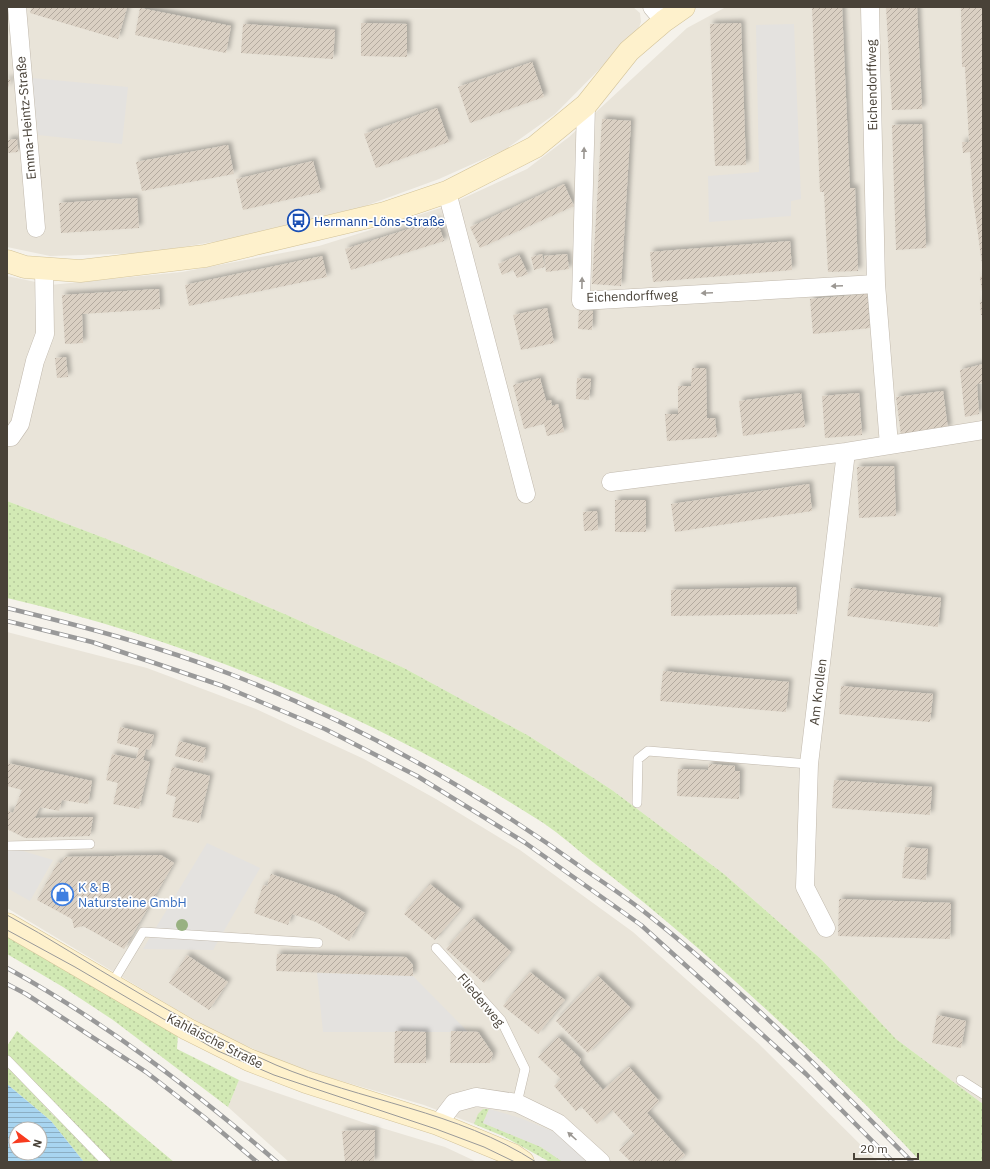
<svg xmlns="http://www.w3.org/2000/svg" width="990" height="1169" viewBox="0 0 990 1169" font-family="'IBM Plex Sans',sans-serif">
<style>
.residential{fill:#e9e4d9}
.grass{fill:url(#grass-dots)}
.parking{fill:#e4e2df}
.water{fill:url(#water-rules);fill-rule:evenodd}
.building{fill:url(#building-hatch);filter:url(#shadow)}
.lines{fill:none;stroke-linecap:round;stroke-linejoin:round}
.lane-casing{stroke:#c1b9ad;stroke-width:10}
.street-casing{stroke:#c1b9ad;stroke-width:19}
.secondary-casing{stroke:#d4c49a;stroke-width:23}
.lane{stroke:#fff;stroke-width:9}
.street{stroke:#fff;stroke-width:18}
.secondary{stroke:#fef1cc;stroke-width:22}
.tram{stroke:#999;stroke-width:1}
.rail-casing{stroke:#999;stroke-width:4.5}
.rail{stroke:#fff;stroke-width:3;stroke-dasharray:9;stroke-linecap:butt}
.tree{fill:#98b181}
.oneway{fill:#9b9792}
.labels{text-anchor:middle;dominant-baseline:central;stroke-width:3.5;stroke-linejoin:round;paint-order:stroke}
.street-label{font-size:13px;fill:#494238;stroke:#fff}
.transit-label{font-size:13px;fill:#164399;stroke:#fff;text-anchor:start}
.shop-label{font-size:13px;fill:#366cbe;stroke:#fff;text-anchor:start}
</style>
<defs>
<pattern id="grass-dots" width="8" height="8" patternUnits="userSpaceOnUse"><rect width="8" height="8" fill="#d2e9b4"/><path d="M2 2h.1M6 6h.1" fill="none" stroke="#b6c99c" stroke-width="1.8" stroke-linecap="round"/></pattern>
<pattern id="water-rules" width="6" height="5" patternUnits="userSpaceOnUse"><rect width="6" height="5" fill="#a8d5f0"/><path d="M0 2.5h6" fill="none" stroke="#8baec3"/></pattern>
<pattern id="building-hatch" width="6" height="6" patternUnits="userSpaceOnUse"><rect width="6" height="6" fill="#dad0c3"/><path d="M-1 1l2-2M0 6l6-6M5 7l2-2" fill="none" stroke="#b3aa9f"/></pattern>
<filter id="shadow"><feDropShadow dx="3.5" dy="-3.5" stdDeviation="2" flood-color="#0004"/></filter>
</defs>
<rect width="100%" height="100%" fill="#f5f2eb"/>
<path class="residential" d="M7,7L413,9L633,7L640,13L641,22L638,30L555,114L506,149L439,179L335,217L272,232L147,253L50,256L7,247Z
M726,7H983V1104L896,1039L822,960L724,874L612,790L529,736L404,668L287,615L120,544L7,501V276L50,285L182,272L319,246L444,207L527,169L569,137L687,28Z
M7,632L147,668L256,709L364,759L436,799L520,850L633,932L759,1044L878,1162H550L503,1136L474,1124L424,1105L317,1074L281,1061L226,1037L177,1010L7,908Z
M239,1080L362,1122L445,1147L477,1162H289L228,1107Z"/>
<path class="grass" d="M7,501L120,544L287,615L404,668L529,736L612,790L724,874L822,960L896,1039L983,1104V1162H921C851,1087 776,1017 699,949C663,918 627,888 589,859C572,845 555,830 537,819C379,718 189,640 7,598Z
M7,935L178,1034L177,1049L239,1080L228,1107L113,1020L63,987L7,954Z
M17,1031L174,1162H84L51,1121L7,1084V1066L54,1116L59,1109L7,1054V1046Z
M483,1109H489L483,1123L541,1147L563,1162H550L503,1136L474,1124L478,1114Z"/>
<path class="parking" d="M794,24L801,199L791,201V216L709,222L708,176L759,172L756,25Z
M32,78L128,87L122,144L38,135Z
M207,843L260,868L213,950L143,949Z
M7,851H23L53,860L30,901L7,888Z
M317,973L413,976L468,1032H323Z
M489,1109L520,1118L557,1133L588,1162H563L541,1147L483,1123Z"/>
<path class="water" d="M7,1084L51,1121L84,1162H7ZM16,1129H40V1153H16Z"/>
<path class="building" d="M32,7H122L127,8L118,39L30,13Z
M812,7H842L850,188H855L858,271L828,272L824,192H820Z
M886,7H917L922,109L892,110Z
M961,7H983V271L973,198L970,152L963,153L962,142H969L965,67H962Z
M140,8L231,26L226,53L135,35Z
M361,23L407,24V57L361,56Z
M741,23L746,165L715,166L710,24Z
M243,24L335,30L333,59L241,53Z
M532,62L544,97L470,123L458,87Z
M7,78L11,80L7,90Z
M437,108L449,142L376,168L364,134Z
M602,119L631,121L621,286L592,284Z
M922,124L926,248L896,250L892,125Z
M17,139L18,152L7,153V140Z
M228,145L234,174L142,191L136,162Z
M313,161L321,192L243,210L236,179Z
M564,184L574,206L480,248L470,227Z
M137,198L139,228L61,233L59,203Z
M437,220L444,241L351,270L345,249Z
M790,241L792,270L653,282L650,252Z
M542,254L545,267L534,270L531,257Z
M567,254L569,269L546,272L544,256Z
M519,255L528,274L517,278L513,270L502,275L498,264Z
M322,256L327,277L189,306L185,285Z
M983,276V291H982L980,277Z
M159,289L160,309L82,314L83,343L65,344L62,295Z
M867,294L870,328L813,334L810,299Z
M983,301V315H981L980,302Z
M547,308L554,343L521,350L513,315Z
M579,310L593,311L592,330L578,329Z
M66,357L68,377L57,378L55,358Z
M983,364V383L977,384L979,414L965,417L960,370Z
M692,368H706L707,418H715L717,437L667,441L665,414H678V386H691Z
M540,378L546,401L551,400L552,406L558,404L564,432L547,436L544,424L524,429L513,385Z
M577,378L591,379L589,400L576,399Z
M943,391L948,429L901,435L896,397Z
M801,393L805,427L743,436L739,401Z
M859,393L862,435L825,438L822,396Z
M894,466L896,516L859,518L857,467Z
M809,484L812,511L675,532L671,504Z
M615,500H646V532H615Z
M597,511L598,530L584,531L583,512Z
M788,587H796L797,614L671,616V590Z
M851,588L941,598L938,627L847,616Z
M663,671L789,682L786,712L660,701Z
M841,686L933,694L930,722L839,714Z
M120,727L154,735L150,750L146,749L143,760L150,762L139,809L113,804L118,783L106,780L112,754L136,759L139,748L117,743Z
M179,741L206,748L203,763L175,756Z
M7,763L92,781L88,804L62,800L59,811L40,807L35,818L93,817L90,836L25,838L7,829V810L13,813L22,790L7,786Z
M709,764L735,766V771H740L739,799L677,796L678,769L708,770Z
M172,767L210,776L199,823L172,817L176,797L166,794Z
M834,780L932,787L930,815L832,808Z
M905,847L928,849L926,880L902,878Z
M161,855L174,863L124,949L83,926L74,928L72,919L37,900L58,862L61,864L65,857Z
M271,874L336,896L365,913L349,941L316,922L292,914L288,925L254,913L263,885L267,886Z
M430,884L461,909L435,940L404,914Z
M839,899L951,903L950,939L838,936Z
M473,918L511,952L484,983L446,949Z
M277,954L406,957L413,965V976L276,971Z
M187,955L228,982L209,1010L169,983Z
M530,972L565,1000L538,1034L503,1006Z
M598,976L631,1008L588,1053L556,1021Z
M937,1015L966,1021L961,1048L932,1043Z
M395,1031L426,1032V1063H394Z
M451,1031L478,1032L493,1054L490,1063H450Z
M558,1037L581,1059L579,1063L603,1090L629,1067L659,1101L647,1113L685,1155L677,1162H631L619,1150L635,1135L612,1110L597,1124L581,1106L576,1111L554,1086L561,1079L538,1057Z
M375,1130L374,1162H345L342,1131Z"/>
<g class="lines">
<defs>
<path id="lane" d="M637,803L638,759L648,751L809,764
M7,846L90,844
M436,948L501,1020L525,1069L517,1103
M111,985L143,932L318,943
M7,1060L106,1162
M961,1080L983,1094"/>
<path id="street" d="M17,7L36,228
M652,7L664,21
M870,7L876,284L889,445
M586,105L581,301L876,284
M447,192L526,494
M7,437H11L20,424L35,361L45,334L44,268
M611,482L846,452L983,430
M826,928L805,887L809,764L846,452
M438,1124L454,1103L476,1097L517,1103L558,1123L601,1162"/>
<path id="secondary" d="M7,261L25,267L80,271L205,256L385,213L447,192L535,147L586,105L629,51L664,21L684,7
M7,924L187,1029L249,1060L306,1082L438,1124L513,1155L523,1162"/>
</defs>
<use href="#lane" class="lane-casing"/>
<use href="#street" class="street-casing"/>
<use href="#secondary" class="secondary-casing"/>
<use href="#lane" class="lane"/>
<use href="#street" class="street"/>
<use href="#secondary" class="secondary"/>
<path class="tram" d="M7,915C50,938 90,965 132,989C179,1017 226,1043 276,1065C361,1101 458,1111 536,1162
M7,930L75,967L218,1051L274,1075L436,1129L484,1147L515,1162"/>
<defs>
<path id="rail" d="M7,608C82,626 158,646 230,674C357,723 476,791 585,870C606,884 627,898 647,914C742,989 827,1076 912,1162
M7,621L92,642L223,686L325,729L417,776L524,842L641,925L806,1074L893,1162
M7,968C104,1021 193,1090 277,1162
M7,984L26,994L146,1072L204,1117L257,1162"/>
</defs>
<use href="#rail" class="rail-casing"/>
<use href="#rail" class="rail"/>
</g>
<circle class="tree" cx="182" cy="925" r="6"/>
<defs><path id="oneway-solid" d="M-6-.8H1V-3.2L6.5 0L1 3.2V.8H-6Z"/></defs>
<g class="oneway">
<use href="#oneway-solid" transform="translate(584 153) rotate(-89)"/>
<use href="#oneway-solid" transform="translate(582 283) rotate(-89)"/>
<use href="#oneway-solid" transform="translate(837 286) rotate(177)"/>
<use href="#oneway-solid" transform="translate(707 293) rotate(177)"/>
<use href="#oneway-solid" transform="translate(572 1136) rotate(-138)"/>
</g>
<defs>
<symbol id="bus-ring" viewBox="-11 -11 22 22"><circle r="9.5" fill="#fff" stroke="#1a4fb4" stroke-width="1.5"/><path d="M-5-6H5V4H4V6H2V4H-2V6H-4V4H-5ZM-3.5-4V0h7V-4ZM-3.5 1.2v1.5H-2V1.2ZM2 1.2v1.5H3.5V1.2Z" fill="#1a4fb4"/></symbol>
<symbol id="shop-ring" viewBox="-11 -11 22 22"><circle r="9.5" fill="#fff" stroke="#3f7fe0" stroke-width="1.5"/><path d="M-5-2.5h2.3a2.7 3.5 0 0 1 5.4 0H5L5.5 6h-11ZM-1.5-2.5h3a1.5 2.3 0 0 0-3 0Z" fill="#3f7fe0"/></symbol>
</defs>
<g fill-rule="evenodd">
<use href="#bus-ring" x="286" y="208" width="25" height="25"/>
<use href="#shop-ring" x="50" y="882" width="25" height="25"/>
</g>
<g class="labels">
<g class="street-label">
<text transform="translate(872 85) rotate(-91)">Eichendorffweg</text>
<text transform="translate(26 118) rotate(-95)">Emma-Heintz-Straße</text>
<text transform="translate(632 296) rotate(-2)">Eichendorffweg</text>
<text transform="translate(818 692) rotate(-83)">Am Knollen</text>
<text transform="translate(481 1000) rotate(50)">Fliederweg</text>
<text transform="translate(215 1041) rotate(27)">Kahlaische Straße</text>
</g>
<g class="transit-label">
<text x="314" y="221">Hermann-Löns-Straße</text>
</g>
<g class="shop-label">
<text x="78" y="887">K &amp; B<tspan x="78" dy="15">Natursteine GmbH</tspan></text>
</g>
</g>
<rect width="990" height="1169" fill="none" stroke="#494238" stroke-width="16"/>
<g transform="translate(28 1141) rotate(106)"><circle r="19" fill="#ffffff" stroke="#b6b3af"/>
<path d="M0-3L7 15L0 10L-7 15Z" fill="#f83b1f"/>
<text y="-6" font-size="11" font-weight="bold" text-anchor="middle" fill="#494238">N</text>
</g>
<path d="M854 1153v6h64v-6" fill="none" stroke="#494238" stroke-width="2"/>
<text x="860" y="1153" font-size="12" fill="#494238" stroke="#ffffff" stroke-width="3" paint-order="stroke">20 m</text>
</svg>
